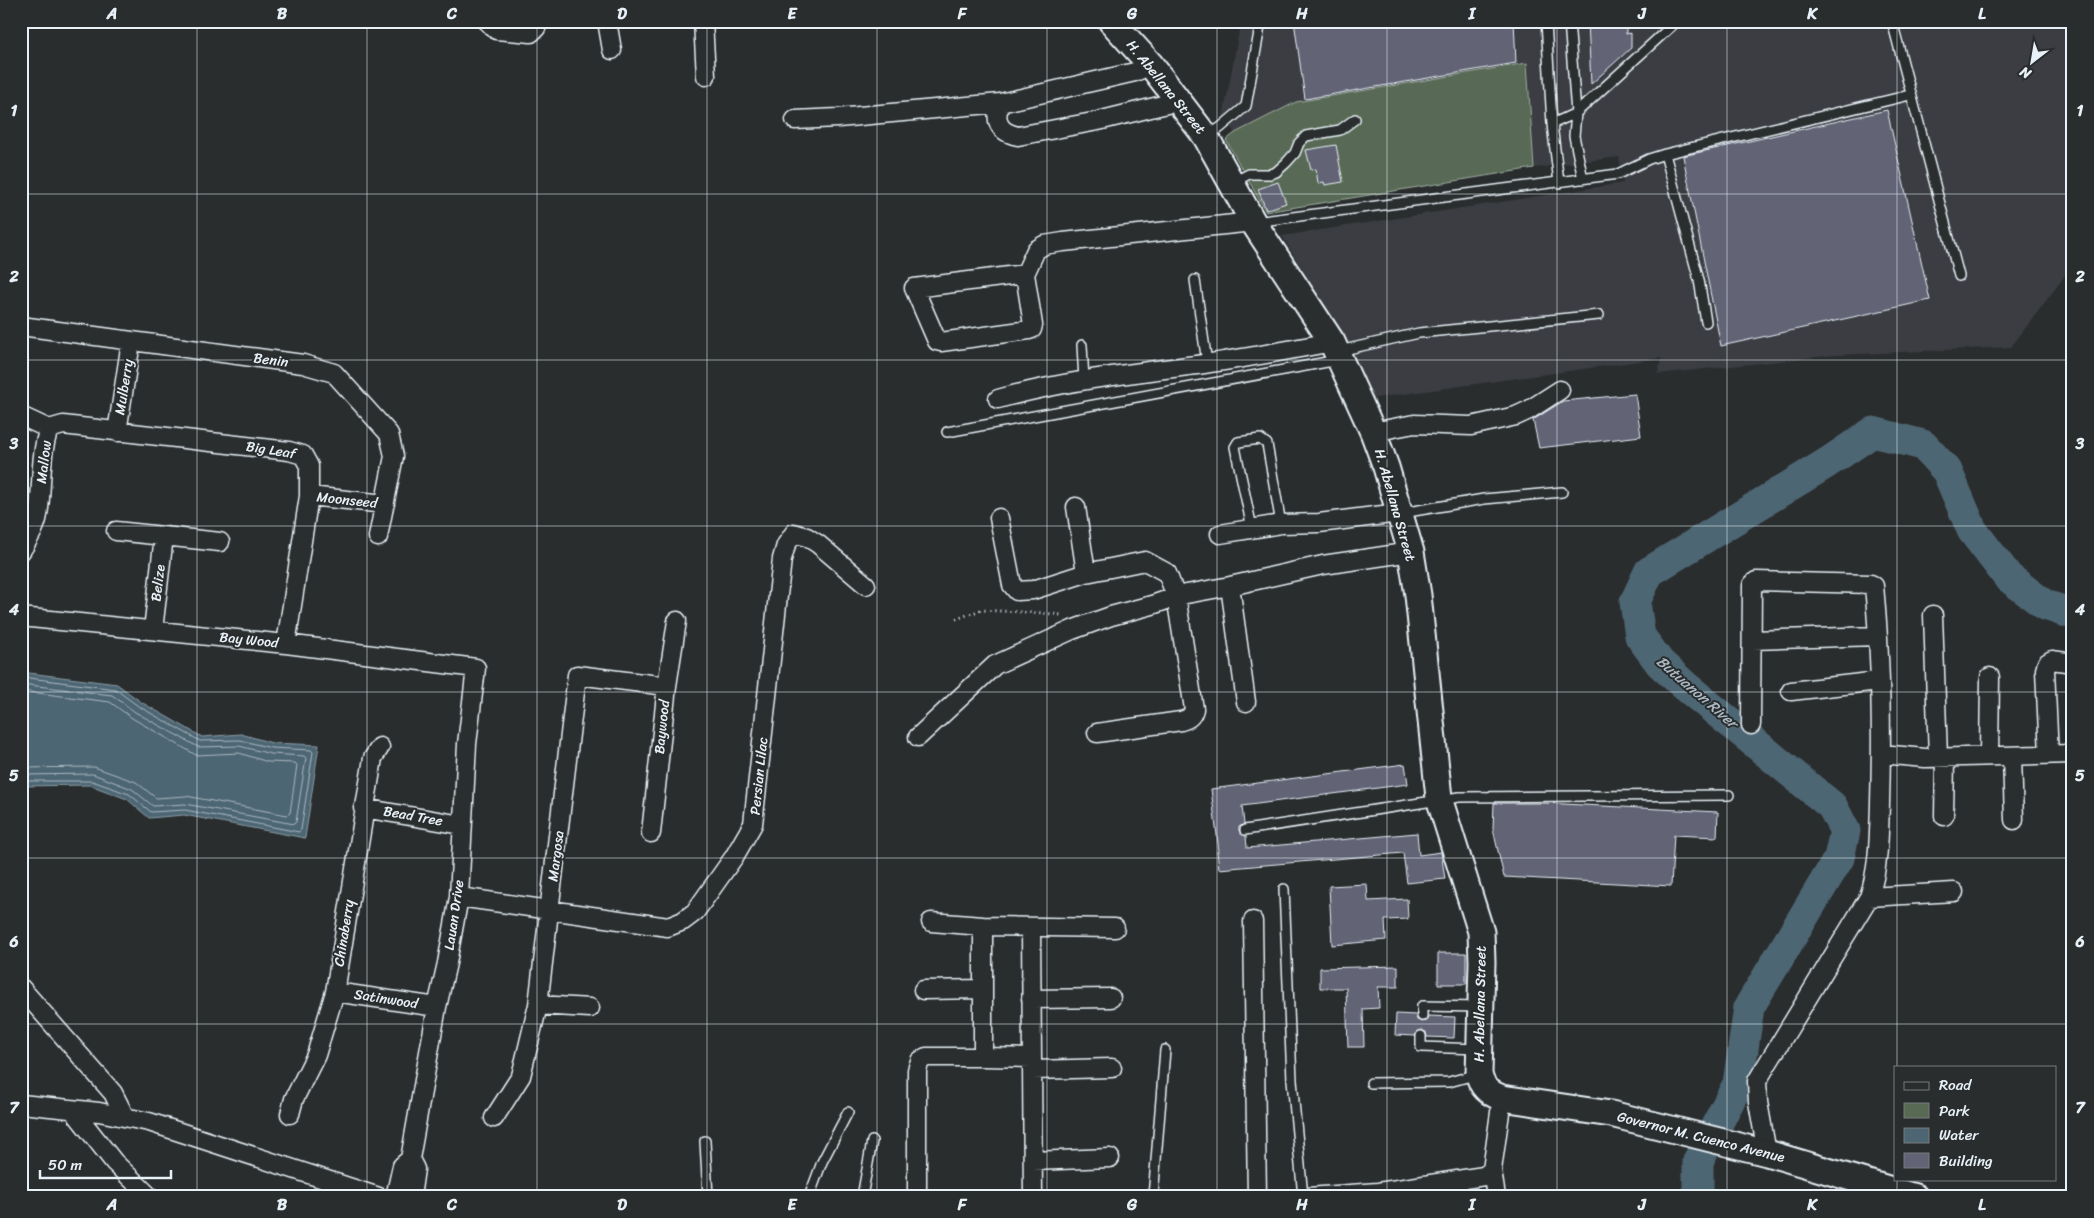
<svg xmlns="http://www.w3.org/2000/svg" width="2094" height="1218" viewBox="0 0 2094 1218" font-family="Sriracha,sans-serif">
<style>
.built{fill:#3b3d43}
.green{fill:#596a54;stroke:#a0aea6}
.water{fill:#4e6673;stroke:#8c9ea8}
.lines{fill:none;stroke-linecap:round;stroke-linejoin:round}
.shore{stroke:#aab9c3;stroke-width:1}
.river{stroke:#4e6673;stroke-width:31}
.building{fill:#626375;stroke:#e8f1f8}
.lane-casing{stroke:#e8f1f8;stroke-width:12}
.street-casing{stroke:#e8f1f8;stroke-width:21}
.secondary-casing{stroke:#e8f1f8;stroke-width:29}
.path{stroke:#e8f1f8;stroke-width:3;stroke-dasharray:1 4;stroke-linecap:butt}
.lane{stroke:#2a2d2e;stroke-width:9}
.street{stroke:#2a2d2e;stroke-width:18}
.secondary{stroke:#2a2d2e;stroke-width:25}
.grid{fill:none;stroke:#e8f1f8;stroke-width:1;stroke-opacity:0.55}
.labels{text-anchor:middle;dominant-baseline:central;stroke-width:4;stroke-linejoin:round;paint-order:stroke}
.street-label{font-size:14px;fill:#e8f1f8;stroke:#2a2d2e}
.water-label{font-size:15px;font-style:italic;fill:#aab9c3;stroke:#2a2d2e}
.neatline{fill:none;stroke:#e8f1f8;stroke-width:2}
.grid-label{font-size:16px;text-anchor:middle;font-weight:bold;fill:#e8f1f8}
</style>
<rect width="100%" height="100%" fill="#2a2d2e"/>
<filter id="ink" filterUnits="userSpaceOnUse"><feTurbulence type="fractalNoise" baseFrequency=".02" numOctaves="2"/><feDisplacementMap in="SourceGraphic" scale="10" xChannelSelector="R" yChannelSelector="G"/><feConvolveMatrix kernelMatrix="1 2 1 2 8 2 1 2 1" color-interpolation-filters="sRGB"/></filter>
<g filter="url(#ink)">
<path class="built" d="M1241,21H2073V265L2011,347L1835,355L1658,374L1661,358L1368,399L1352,356L1325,307L1282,236L1623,183L1619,157L1534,168L1527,64L1296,102L1235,133L1223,117Z"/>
<path class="green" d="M1527,63L1534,168L1266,212L1226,140L1235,133L1296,102Z"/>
<path class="water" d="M21,672L117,684L141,702L202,737L241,734L272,743L319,745L305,838L184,815L149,818L127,799L90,785L21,786Z"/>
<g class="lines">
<path class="shore" d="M21,677L115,689L138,706L200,741L240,740L271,748L311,750L313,752L301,830L299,832L185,810L151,812L129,794L92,781H21
M21,684L112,695L135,712L198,747L239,746L271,754L304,756L306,758L296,822L294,824L185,804L153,806L132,789L93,774L21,775
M21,691L110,702L132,718L196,755L239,753L268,762L295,763L297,765L290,813L287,815L186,796L156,798L136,782L94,767L21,768"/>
<path class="river" d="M1700,1197L1698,1190V1161L1738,1084L1749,1007L1839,858L1845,831L1832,806L1684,685L1660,663L1640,636L1635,602L1649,572L1827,463L1873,432L1923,445L1947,471L1972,530L2008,577L2045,605L2073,614"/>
</g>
<path class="building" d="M1294,21H1514L1516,63L1305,99Z
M1588,21H1626V34L1631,33V48L1591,84Z
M1887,110L1930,300L1721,346L1683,156Z
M1336,145L1343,182L1325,185L1324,182L1318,183L1316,169L1311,170L1306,150Z
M1278,182L1286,203L1266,210L1258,189Z
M1635,394L1641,436L1539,448L1533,420L1563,401Z
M1405,764L1408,784L1242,806L1244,824L1239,827V831L1246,836L1247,848L1417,833L1419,855L1441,852L1445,879L1407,883L1403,853L1219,869L1217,851H1219L1211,789Z
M1494,803H1544L1718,812L1717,837L1674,835L1671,886L1504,877L1493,829Z
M1367,884L1368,901L1407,899L1408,919L1385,920L1386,940L1332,945L1329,886Z
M1438,953H1466V984H1438Z
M1398,966V987H1378L1379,1008L1363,1009L1364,1047H1348L1346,988H1320V968Z
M1396,1014L1416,1015L1417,1020L1422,1022L1426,1021L1428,1016L1455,1017L1454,1038L1427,1037L1426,1032L1421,1030L1417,1031L1415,1036L1395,1035Z"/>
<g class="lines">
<defs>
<path id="lane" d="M1546,21L1552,124L1559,183
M1569,21L1576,113L1574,136L1583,179
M1892,21L1959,276
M1552,124L1576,113L1677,21
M1208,135L1220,128L1246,106L1261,21
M1665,154L1699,280L1706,322
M1232,183L1249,174H1270L1276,172L1286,163L1295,153L1299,143L1306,136L1340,130L1355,119
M1255,222L1618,174L1649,159L1665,154L1910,95
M1195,280L1207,363
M1082,345L1084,380
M1339,351L1419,333L1599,315
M947,432L1338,360
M1402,513L1484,499L1562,492
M1252,528L1235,447L1238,442L1260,439L1267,444L1281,524
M1245,830L1459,797L1729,795
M1284,889L1292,1080L1303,1197
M1422,1016V1006L1480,1007
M1421,1036V1047L1478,1049
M1371,1083L1449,1082L1478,1074
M705,1141L708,1197
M809,1197L822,1162L848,1112
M862,1197L872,1141
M1153,1197L1165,1050"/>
<path id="street" d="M487,21L496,30L531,33L536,28L539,21
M607,21L612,50
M703,21L706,76
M1000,103C994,120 998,132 1018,136L1098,121L1179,101
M795,120L838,118L1000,103L1135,72L1151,65
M1025,274L914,288L937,341L941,342L1029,330L1032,329L1033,325L1025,274L1036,250L1044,245L1063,242L1253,222
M21,326L303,364L334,373L389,434L394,456L378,537
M998,399C1066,380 1135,373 1204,364C1247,358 1289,350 1332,342
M23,417L49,429
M49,429L63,425L289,451L303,455L309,466V496L286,644
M117,432L131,342
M1373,432L1414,424L1471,426L1516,416L1529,410L1560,390
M309,496L385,504
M1076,507L1086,573
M999,518L1012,585L1017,591L1033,590L1086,573L1145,561L1167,573L1176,596L1194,709C1192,717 1188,719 1181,721L1097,733
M116,531L220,542
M1220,534L1281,524L1319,523L1399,513
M21,551C28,540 36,528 38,515C43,487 39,456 49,429
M1230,586L1246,702
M1933,615L1938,757
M21,617L286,644L476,668L467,744L459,897L447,963L437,1007L410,1159L415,1169L411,1197
M153,630L164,536
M1752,640L1877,636
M1791,691L1879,681
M1751,725L1752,585L1756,581L1871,584L1874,586C1881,658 1882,732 1880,803C1879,835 1879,867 1869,897L1757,1081L1758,1102L1767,1153
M918,737L995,665L1072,630L1111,616L1152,605L1181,595L1230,586L1323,565L1411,552
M1881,754L1925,758L2073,754
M2049,755L2045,670L2047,663L2052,660L2073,663
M1989,756L1990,677
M2012,756L2014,820
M363,808L462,825
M1944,816L1945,758
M651,833L667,686L677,621
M459,897L668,927L683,921L695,912L734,857L753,824L782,559L786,545L794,533L807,537L818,544L866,585
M1869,897L1954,892
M1253,921L1257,1197
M931,922L983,926L1115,928
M1031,927L1033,1197
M21,988L113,1093L125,1117
M923,990L983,989
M335,992L437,1007
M1031,999L1111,998
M538,1005L590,1008
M983,1057L1031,1058
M1032,1070L1112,1068
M21,1104L99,1112L149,1122L379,1197
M73,1110L114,1162L150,1197
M290,1114L294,1099L316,1055L335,992L373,758L380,747
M494,1118L521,1076L538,1005L577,675L667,686
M1033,1161L1110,1158
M395,1197L402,1166L410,1159
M917,1197V1070L920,1061L926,1057H983V926
M1308,1197L1378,1192L1484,1176L1492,1170
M1496,1197L1492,1170L1502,1098"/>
<path id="secondary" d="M1111,21L1151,65L1206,137L1253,222L1332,342L1373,432L1386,467L1411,552L1418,595L1439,798L1481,932L1482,962L1479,1074C1481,1087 1489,1093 1502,1098L1611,1114L1767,1153L1915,1197"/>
</defs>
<use href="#lane" class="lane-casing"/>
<use href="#street" class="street-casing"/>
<use href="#secondary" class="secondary-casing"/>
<path class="path" d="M956,619L981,610L1043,613L1061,615"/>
<use href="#lane" class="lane"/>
<use href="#street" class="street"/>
<use href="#secondary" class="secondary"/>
</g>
</g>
<path class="grid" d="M197,21V1197M367,21V1197M537,21V1197M707,21V1197M877,21V1197M1047,21V1197M1217,21V1197M1387,21V1197M1557,21V1197M1727,21V1197M1897,21V1067M21,194H2073M21,360H2073M21,526H2073M21,692H2073M21,858H2073M21,1024H2073M1897,1179V1197"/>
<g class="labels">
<g class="street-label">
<text transform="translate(1166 87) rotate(51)">H. Abellana Street</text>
<text transform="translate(271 360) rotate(7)">Benin</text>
<text transform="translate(124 387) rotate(-81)">Mulberry</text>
<text transform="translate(271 450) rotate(9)">Big Leaf</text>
<text transform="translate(44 462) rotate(-83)">Mallow</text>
<text transform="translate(347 500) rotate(6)">Moonseed</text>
<text transform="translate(1395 505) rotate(74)">H. Abellana Street</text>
<text transform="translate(158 583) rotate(-83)">Belize</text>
<text transform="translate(249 640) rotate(6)">Bay Wood</text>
<text transform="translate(662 727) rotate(-84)">Baywood</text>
<text transform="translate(759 776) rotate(-84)">Persian Lilac</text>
<text transform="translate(413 816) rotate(10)">Bead Tree</text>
<text transform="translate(556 856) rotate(-83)">Margosa</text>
<text transform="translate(454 915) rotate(-82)">Lauan Drive</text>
<text transform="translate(344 933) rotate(-81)">Chinaberry</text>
<text transform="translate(386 999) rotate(9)">Satinwood</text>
<text transform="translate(1480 1004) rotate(-89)">H. Abellana Street</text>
<text transform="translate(1701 1137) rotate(14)">Governor M. Cuenco Avenue</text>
</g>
<g class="water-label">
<text transform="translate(1697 692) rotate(41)">Butuanon River</text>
</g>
</g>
<rect width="2094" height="1218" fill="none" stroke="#2a2d2e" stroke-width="55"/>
<rect x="1894" y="1066" width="162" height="115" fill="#2a2d2e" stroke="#767b7f"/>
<rect x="1904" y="1082" width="25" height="8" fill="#2a2d2e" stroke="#767b7f"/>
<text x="1939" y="1090" font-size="15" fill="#e8f1f8">Road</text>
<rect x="1904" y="1103" width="25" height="15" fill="#596a54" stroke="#767b7f"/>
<text x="1939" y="1116" font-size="15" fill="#e8f1f8">Park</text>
<rect x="1904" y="1128" width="25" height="15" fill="#4e6673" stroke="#767b7f"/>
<text x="1939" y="1140" font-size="15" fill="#e8f1f8">Water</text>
<rect x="1904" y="1153" width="25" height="15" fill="#626375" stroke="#767b7f"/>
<text x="1939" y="1166" font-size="15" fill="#e8f1f8">Building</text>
<g transform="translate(2032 62) rotate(211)" stroke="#2a2d2e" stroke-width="4" paint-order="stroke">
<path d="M0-4L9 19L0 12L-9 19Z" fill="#e8f1f8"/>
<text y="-8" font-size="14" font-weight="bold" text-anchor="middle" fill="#e8f1f8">N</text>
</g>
<path d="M40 1170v8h131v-8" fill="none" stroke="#e8f1f8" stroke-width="2.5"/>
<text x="48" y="1170" font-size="15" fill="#e8f1f8" stroke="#2a2d2e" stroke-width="4" paint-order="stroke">50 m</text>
<rect x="28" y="28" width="2038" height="1162" class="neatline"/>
<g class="grid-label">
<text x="112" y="19">A</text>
<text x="282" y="19">B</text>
<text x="452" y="19">C</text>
<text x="622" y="19">D</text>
<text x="792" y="19">E</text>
<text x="962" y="19">F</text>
<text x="1132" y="19">G</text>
<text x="1302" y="19">H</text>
<text x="1472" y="19">I</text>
<text x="1642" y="19">J</text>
<text x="1812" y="19">K</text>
<text x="1982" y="19">L</text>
<text x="14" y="116">1</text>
<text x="2080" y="116">1</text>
<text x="14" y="282">2</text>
<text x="2080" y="282">2</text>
<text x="14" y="449">3</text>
<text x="2080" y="449">3</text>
<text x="14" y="615">4</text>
<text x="2080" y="615">4</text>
<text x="14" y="781">5</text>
<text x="2080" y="781">5</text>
<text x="14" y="947">6</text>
<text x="2080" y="947">6</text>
<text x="14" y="1113">7</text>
<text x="2080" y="1113">7</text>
<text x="112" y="1210">A</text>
<text x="282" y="1210">B</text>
<text x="452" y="1210">C</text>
<text x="622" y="1210">D</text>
<text x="792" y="1210">E</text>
<text x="962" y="1210">F</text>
<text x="1132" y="1210">G</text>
<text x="1302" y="1210">H</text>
<text x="1472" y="1210">I</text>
<text x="1642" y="1210">J</text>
<text x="1812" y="1210">K</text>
<text x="1982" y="1210">L</text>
</g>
</svg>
